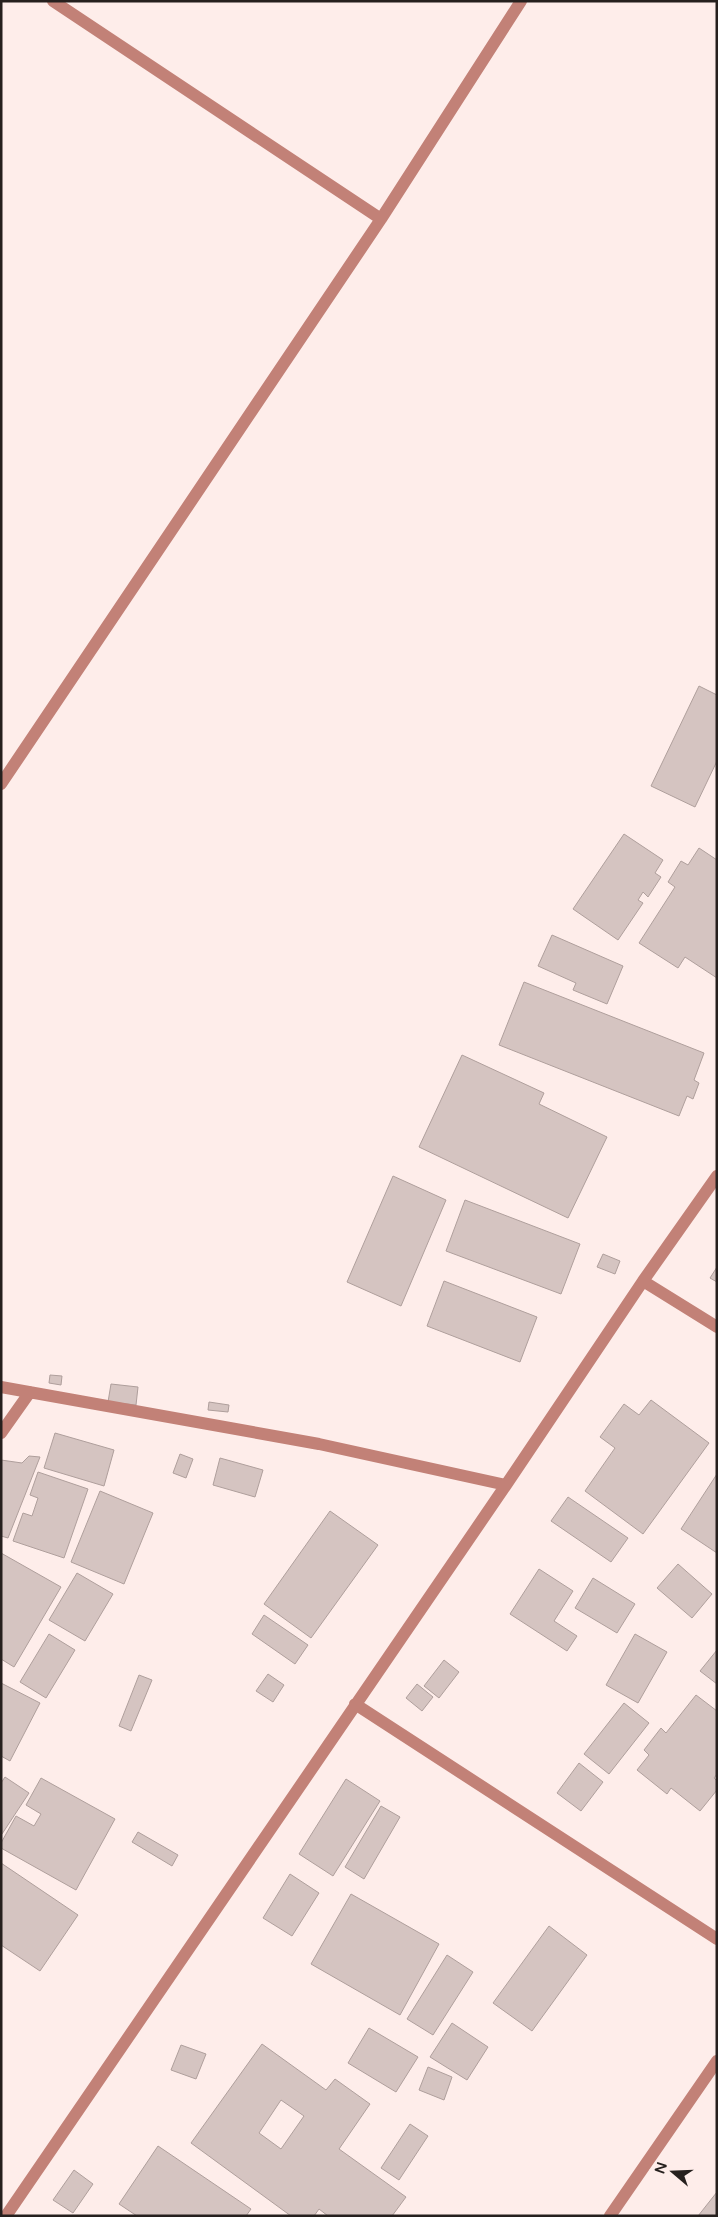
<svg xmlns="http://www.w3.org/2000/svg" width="718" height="2217" viewBox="0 0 718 2217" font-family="'Varela Round',sans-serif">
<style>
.building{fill:#d5c4c1;stroke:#af9f9c;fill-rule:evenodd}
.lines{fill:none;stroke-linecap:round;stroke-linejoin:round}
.minor{stroke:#c28177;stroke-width:12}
</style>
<rect width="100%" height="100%" fill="#feedea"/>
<path class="building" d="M699,686L717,695V761L695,807L651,786Z
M624,834L663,860L655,873L661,877L648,897L643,892L638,900L643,903L618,940L573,909Z
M699,848L717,860V978L685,957L678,968L639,943L675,887L668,882L681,861L688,865Z
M552,935L623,966L607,1004L573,990L576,983L538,966Z
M524,982L704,1053L694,1080L699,1083L693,1099L687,1096L679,1116L499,1045Z
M462,1055L544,1093L539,1104L607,1137L568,1218L419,1147Z
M393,1176L446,1200L401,1306L347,1282Z
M465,1200L580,1244L561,1294L446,1251Z
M603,1254L620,1261L615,1274L597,1267Z
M717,1267V1282L710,1278Z
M444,1281L537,1317L520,1362L427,1326Z
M50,1375L62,1376L61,1385L49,1383Z
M111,1384L138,1387L136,1405L108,1402Z
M651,1400L709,1443L643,1534L585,1491L615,1448L600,1437L624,1404L639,1415Z
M209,1402L229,1405L228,1412L208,1410Z
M55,1433L114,1450L104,1486L44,1468Z
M180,1454L193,1459L186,1478L173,1473Z
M29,1456L40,1457L8,1538L1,1536V1460L22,1463Z
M220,1458L263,1470L255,1497L213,1485Z
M38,1472L88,1489L64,1558L13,1541L23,1513L32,1516L38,1498L30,1495Z
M717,1474V1553L681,1529Z
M100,1491L153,1513L124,1584L71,1562Z
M568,1497L628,1538L611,1562L551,1521Z
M330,1511L378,1545L311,1638L264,1604Z
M1,1553L61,1587L14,1667L1,1659Z
M678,1564L712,1594L692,1618L657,1588Z
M539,1569L573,1591L554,1621L577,1636L567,1651L510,1614Z
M77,1573L113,1594L85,1641L49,1620Z
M593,1578L635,1604L617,1633L575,1608Z
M264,1615L308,1645L295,1664L252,1634Z
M49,1634L75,1650L46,1698L20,1682Z
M635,1634L667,1652L638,1703L606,1685Z
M717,1650V1684L700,1671Z
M444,1660L459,1672L439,1698L424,1686Z
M268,1674L284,1685L273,1702L256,1691Z
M139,1675L152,1680L131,1731L119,1726Z
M1,1683L40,1703L10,1761L1,1756Z
M417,1684L433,1697L422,1711L406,1698Z
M696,1695L717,1711V1774L714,1778L717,1781V1790L700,1811L671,1788L667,1794L637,1770L649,1755L644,1750L661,1728L666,1733Z
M624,1703L649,1723L609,1774L584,1754Z
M579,1763L603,1782L581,1811L557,1793Z
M5,1777L29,1793L2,1834L1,1783Z
M41,1778L115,1819L76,1890L1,1848V1843L16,1816L34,1826L41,1814L26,1805Z
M346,1779L380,1801L333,1876L299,1854Z
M381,1806L400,1817L364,1879L345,1867Z
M138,1832L178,1855L172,1866L132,1842Z
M1,1863L78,1915L40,1971L1,1945Z
M290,1874L319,1893L292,1936L263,1918Z
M351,1894L439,1944L400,2015L311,1964Z
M549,1926L587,1955L532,2031L493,2003Z
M447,1955L473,1972L433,2035L407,2019Z
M452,2023L488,2047L467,2080L430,2057Z
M369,2028L418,2057L396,2092L348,2063Z
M262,2044L326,2090L335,2079L370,2104L339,2149L406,2197L392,2216H328L319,2209L314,2216H291L191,2143ZM281,2100L304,2116L281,2149L259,2133Z
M181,2045L206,2054L196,2079L171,2070Z
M428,2067L452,2077L444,2100L419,2090Z
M410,2124L428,2136L399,2180L381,2168Z
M158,2146L251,2209L246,2216H137L119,2204Z
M74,2170L93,2184L73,2213L53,2200Z
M717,2192V2216H698Z"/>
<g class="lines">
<path class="minor" d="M381,219L521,1
M1,784L381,219L53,1
M643,1281L717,1327
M1,1387L319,1444L506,1485
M1,1433L30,1392
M355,1704L717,1939
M6,2216L506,1485L643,1281L717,1176
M610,2216L717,2061"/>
</g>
<rect width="718" height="2217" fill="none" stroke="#26201e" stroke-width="5"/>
<g transform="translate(673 2172) rotate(289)" stroke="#feedea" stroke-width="4" paint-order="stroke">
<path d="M0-4L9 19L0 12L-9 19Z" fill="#26201e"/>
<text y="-8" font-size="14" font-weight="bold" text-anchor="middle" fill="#26201e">N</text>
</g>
</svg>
